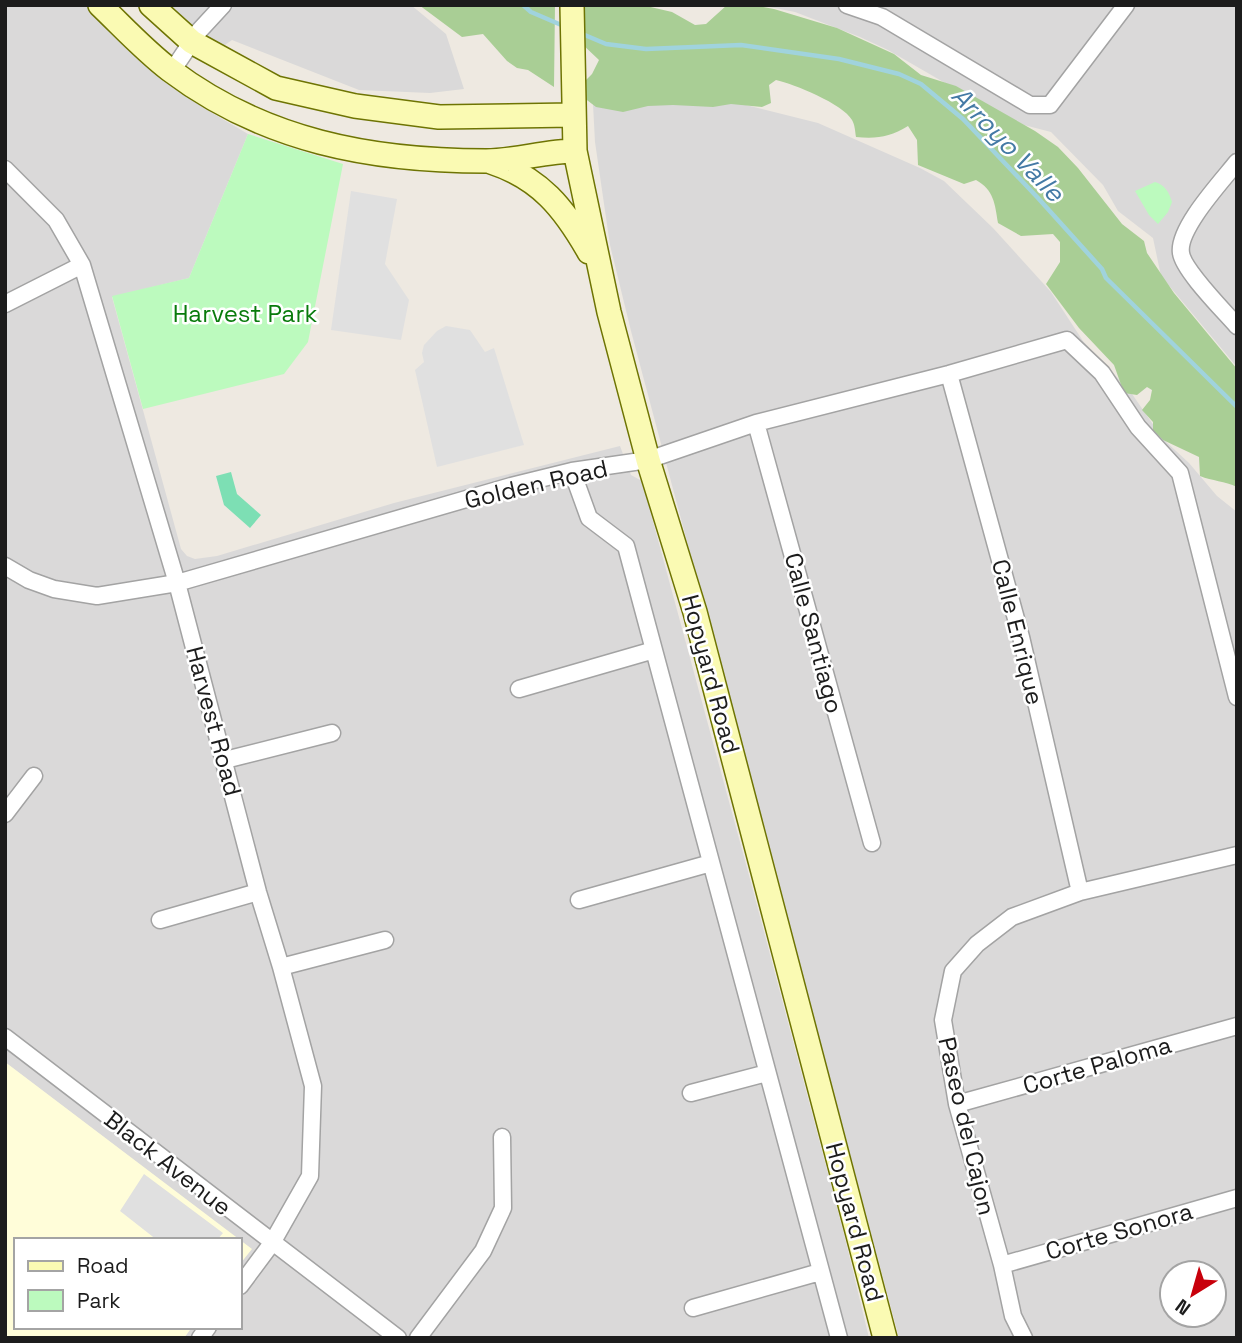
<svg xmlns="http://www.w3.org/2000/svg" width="1242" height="1343" viewBox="0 0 1242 1343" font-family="'Space Grotesk',sans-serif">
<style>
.residential{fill:#dad9d9;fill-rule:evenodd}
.education{fill:#fffdd9}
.forest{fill:#a9ce95}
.park{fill:#bcfabe}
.pitch{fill:#7ddfb4}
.parking{fill:#e0e0e0}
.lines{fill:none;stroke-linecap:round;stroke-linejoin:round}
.stream{stroke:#a0d3dd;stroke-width:4.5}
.street-casing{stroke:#a3a3a3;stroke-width:19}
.secondary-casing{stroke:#6e7403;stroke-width:26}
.street{stroke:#fff;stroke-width:16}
.secondary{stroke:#fafab3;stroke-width:23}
.labels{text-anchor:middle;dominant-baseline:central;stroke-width:5;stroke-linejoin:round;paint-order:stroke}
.park-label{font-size:24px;fill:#097b0c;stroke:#fff}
.street-label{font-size:24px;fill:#1c1c1c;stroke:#fff}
.water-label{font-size:26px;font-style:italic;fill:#447aa5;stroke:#fff}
</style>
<rect width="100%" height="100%" fill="#eee9e1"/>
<path class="residential" d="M5,5H90L134,55L202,107L248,134L189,278L112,297L181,549L187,556L195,559L217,556L394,503L620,446L631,475L642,481L750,879L844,1234L869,1338H184L192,1327H240V1264L251,1249L5,1062Z
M164,5H411L446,34L464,89L430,93L359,90L232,40L222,47Z
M759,5H1237V367L1161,276L1153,238L1118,211L1103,185L1051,132L1024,125L990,109L888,50L860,37L795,12Z
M726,100L818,123L920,168L944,181L993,228L1051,292L1083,341L1130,391L1163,439L1189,463L1217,496L1237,512V1338H899L631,331L610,245L595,142L593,104ZM1172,1273H1214V1315H1172Z"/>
<path class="education" d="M5,1062L252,1249L240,1264V1240H16V1327H192L184,1338H5Z"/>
<path class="forest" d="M419,5H555L554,87L528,70L517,68L507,61L483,34L462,37Z
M581,5H642L672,12L695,25L706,24L727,5H753L774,9L837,28L894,54L921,75L956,86L1035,131L1058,147L1078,168L1122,224L1144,241L1147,253L1174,293L1237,369V487C1225,481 1212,481 1200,476L1199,457L1163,440L1153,430V422L1142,410L1150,400L1152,390L1147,387L1137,395L1124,393L1114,365L1079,328L1046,284L1060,262V242L1053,234L1021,236L998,223C995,204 994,190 976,180L964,184L918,165L917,140L908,126C890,137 877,139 856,137C855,131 855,125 852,120C843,104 794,84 776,80L769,85L771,103L762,107L731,104L713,107L673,105L648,106L623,112L596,107L583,97L582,84L592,74L599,60L581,43Z"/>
<path class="park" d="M248,134L343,164L308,342L284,374L143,409L112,296L189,278Z
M1155,182C1165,185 1169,192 1172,202L1168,212L1158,224L1149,215L1135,191Z"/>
<path class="pitch" d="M231,472L237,494L261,515L250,528L224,505L216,476Z"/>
<path class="parking" d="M351,191L397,199L385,264L409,300L401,340L331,330Z
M446,326L470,330L485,352L494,348L524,445L437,467L415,370L424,362L422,353L424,345L437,331Z
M144,1174L223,1233L217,1240H157L120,1211Z"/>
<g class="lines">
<path class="stream" d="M523,5L531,12L566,27
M580,33L606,44L646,49L741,45L839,59L899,74L921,84L963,119L1038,198L1102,269L1106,278L1237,407"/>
<defs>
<path id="street" d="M847,5L882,17L1030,105H1050L1126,5
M172,71L199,31L223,5
M1237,162C1222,181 1177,229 1181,253C1183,270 1224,311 1237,326
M5,169L56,220L82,265L177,583L258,892L281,967L313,1086L310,1176L272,1243L240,1286
M5,304L82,265
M949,374L1021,637L1080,892
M756,423L872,843
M572,471L589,518L626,546L839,1338
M5,566L29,580L54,589L97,596L177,583L511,486L572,471L648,460L756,423L949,374L1067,340L1102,373L1138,427L1180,473L1237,697
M519,689L654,650
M225,760L332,733
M5,814L34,776
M579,900L711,863
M160,920L258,892
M281,967L385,940
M5,1037L398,1338
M691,1093L767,1073
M957,1104L1237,1026
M1002,1265L1237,1198
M693,1308L820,1272
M200,1338L208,1327
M418,1338L483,1251L503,1208L502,1137
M1024,1338L1013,1316L1002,1265L957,1104L943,1020L953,971L977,944L1012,917L1080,892L1237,855"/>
<path id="secondary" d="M100,5C123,27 145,51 170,70C264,141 371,161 486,161C516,161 545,151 575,151
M151,5L192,42L276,88L355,106L439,117L573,115
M572,5L575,151L609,312L648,460L695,612L885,1338
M491,162C540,178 564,208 589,252"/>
</defs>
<use href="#street" class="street-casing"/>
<use href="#secondary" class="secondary-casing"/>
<use href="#street" class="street"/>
<use href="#secondary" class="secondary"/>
</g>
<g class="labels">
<g class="park-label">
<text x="245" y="313">Harvest Park</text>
</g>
<g class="street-label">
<text transform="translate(536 484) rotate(-13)">Golden Road</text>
<text transform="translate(1018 632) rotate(76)">Calle Enrique</text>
<text transform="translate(814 633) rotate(75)">Calle Santiago</text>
<text transform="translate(711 674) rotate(75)">Hopyard Road</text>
<text transform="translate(214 721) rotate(75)">Harvest Road</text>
<text transform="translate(1097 1065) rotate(-16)">Corte Paloma</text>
<text transform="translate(967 1126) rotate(77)">Paseo del Cajon</text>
<text transform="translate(168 1163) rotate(38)">Black Avenue</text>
<text transform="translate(855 1222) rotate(75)">Hopyard Road</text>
<text transform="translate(1119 1231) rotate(-16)">Corte Sonora</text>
</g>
<g class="water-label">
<text transform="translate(1008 144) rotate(46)">Arroyo Valle</text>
</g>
</g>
<rect width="1242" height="1343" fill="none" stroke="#1c1c1c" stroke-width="14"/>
<rect x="14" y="1238" width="228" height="91" fill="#ffffff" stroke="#a4a4a4" stroke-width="2"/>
<rect x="28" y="1261" width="35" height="10" fill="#fafab3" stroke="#a4a4a4" stroke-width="2"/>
<text x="77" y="1273" font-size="21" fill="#1c1c1c">Road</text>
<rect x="28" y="1290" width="35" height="21" fill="#bcfabe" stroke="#a4a4a4" stroke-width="2"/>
<text x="77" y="1308" font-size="21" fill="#1c1c1c">Park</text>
<g transform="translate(1193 1294) rotate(217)"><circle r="33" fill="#ffffff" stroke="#a4a4a4" stroke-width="2"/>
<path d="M0-5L12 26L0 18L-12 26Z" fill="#c8000b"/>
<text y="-10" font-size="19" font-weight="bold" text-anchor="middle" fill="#1c1c1c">N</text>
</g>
</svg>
